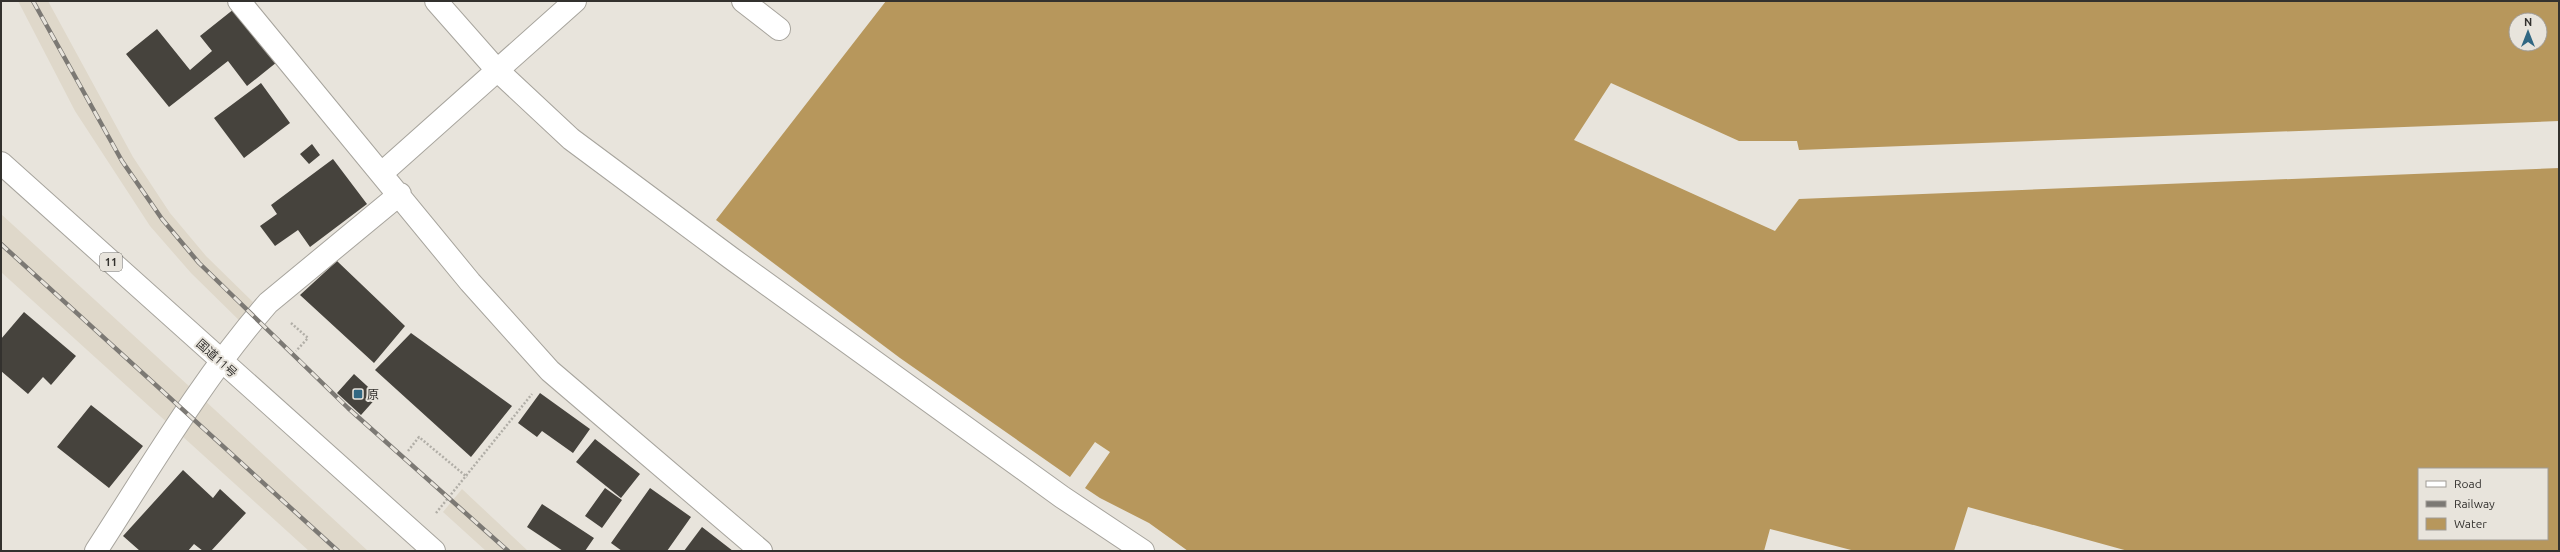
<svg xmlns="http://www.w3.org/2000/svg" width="2560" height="552" viewBox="0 0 2560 552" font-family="Ubuntu,'Noto Sans JP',sans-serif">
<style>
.built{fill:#dfd8ca}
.water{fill:#b7975c;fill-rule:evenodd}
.pier{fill:#e8e4dc}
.building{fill:#46433d}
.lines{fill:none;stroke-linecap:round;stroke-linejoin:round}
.minor-casing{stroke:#a7a49d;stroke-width:24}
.highway-casing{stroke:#a7a49d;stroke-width:24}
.path{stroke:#b1aea7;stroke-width:2.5;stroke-dasharray:2 2;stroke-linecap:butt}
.minor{stroke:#fff;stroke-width:22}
.highway{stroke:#fff;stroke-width:22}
.rail-casing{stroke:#7c7974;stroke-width:4.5}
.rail{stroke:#e8e4dc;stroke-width:3;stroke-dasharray:9;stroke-linecap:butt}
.poi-dot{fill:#316782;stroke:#e8e4dc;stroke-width:1.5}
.labels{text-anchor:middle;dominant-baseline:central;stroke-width:4;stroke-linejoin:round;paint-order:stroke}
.shield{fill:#e8e4dc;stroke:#696762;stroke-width:1}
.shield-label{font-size:11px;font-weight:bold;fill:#33312e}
.street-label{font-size:12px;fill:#33312e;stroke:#e8e4dc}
.poi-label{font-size:12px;fill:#33312e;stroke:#e8e4dc;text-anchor:start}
</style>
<rect width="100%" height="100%" fill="#e8e4dc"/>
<path class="built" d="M18,1H48L133,157L170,213L206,256L258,307L249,330L191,273L150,226L75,111Z
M1,214L202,398L368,551H309L1,272Z
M462,489L528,551H486L443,512Z"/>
<path class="water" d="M886,1H2559V551H2128L1968,507L1954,551H1855L1770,529L1764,551H1188L1149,523L1100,498L1085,488L1110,452L1095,442L1070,477L900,358L716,220ZM2516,20H2540V44H2516ZM2419,469H2547V539H2419Z"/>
<path class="pier" d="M1611,83L1739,141H1797L1799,150L2559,121V168L1799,199L1775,231L1574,140Z"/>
<path class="building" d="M239,5L282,58L247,86L228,61L169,107L126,54L157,29L190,70L212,51L200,36Z
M261,83L290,123L244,158L214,118Z
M312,144L320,155L309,164L300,154Z
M333,159L367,204L310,247L298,230L275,246L260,226L277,214L271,205Z
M337,261L405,326L374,363L300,295Z
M24,312L76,356L51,385L43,377L28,394L1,371V339Z
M411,333L512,406L471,457L375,370Z
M354,374L378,396L361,415L337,393Z
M540,393L590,429L573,453L542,431L537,437L518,423Z
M91,405L143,446L109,488L57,447Z
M595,439L640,474L621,498L576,462Z
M183,470L213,498L220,489L246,513L211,551H203L194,544L188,551H140L123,536Z
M605,488L622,500L602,528L585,516Z
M650,488L691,517L667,551H622L611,543Z
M542,504L594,538L585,551H563L527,527Z
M702,527L733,551H684Z"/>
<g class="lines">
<defs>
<path id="minor" d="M239,1L470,282L550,371L761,551
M436,1L496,69L571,139L731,258L1062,497L1143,551
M743,1L779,29
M382,173L575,1
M96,551C151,466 202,379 268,303L400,194"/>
<path id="highway" d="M1,163L434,551"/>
</defs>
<use href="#minor" class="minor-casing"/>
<use href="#highway" class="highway-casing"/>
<path class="path" d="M291,323L308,338L296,351
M408,451L419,437L467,477
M436,513L532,394"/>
<use href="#minor" class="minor"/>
<use href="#highway" class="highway"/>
<defs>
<path id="rail" d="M33,1L122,161L162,219L199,263L348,408L508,551
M1,244L338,551"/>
</defs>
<use href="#rail" class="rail-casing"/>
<use href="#rail" class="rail"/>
</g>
<rect class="poi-dot" x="353" y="389" width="10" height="10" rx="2"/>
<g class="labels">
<rect class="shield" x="100" y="253" width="22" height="18" rx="3"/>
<g class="shield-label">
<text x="111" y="262">11</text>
</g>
<g class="street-label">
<text transform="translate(217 358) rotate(42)">国道11号</text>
</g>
<g class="poi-label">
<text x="367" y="394">原</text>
</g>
</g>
<rect width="2560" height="552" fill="none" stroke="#33312e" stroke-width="4"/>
<rect x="2418" y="468" width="130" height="72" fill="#e8e4dc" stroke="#a09c96"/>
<rect x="2426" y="481" width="20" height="6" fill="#ffffff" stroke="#a09c96"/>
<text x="2454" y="488" font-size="12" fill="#33312e">Road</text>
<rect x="2426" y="501" width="20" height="6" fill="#7c7974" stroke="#a09c96"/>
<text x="2454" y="508" font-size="12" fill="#33312e">Railway</text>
<rect x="2426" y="518" width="20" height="12" fill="#b7975c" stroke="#a09c96"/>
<text x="2454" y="528" font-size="12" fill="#33312e">Water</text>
<g transform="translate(2528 32)"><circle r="19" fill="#e8e4dc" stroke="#a09c96"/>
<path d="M0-3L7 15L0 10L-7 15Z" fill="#316782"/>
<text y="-6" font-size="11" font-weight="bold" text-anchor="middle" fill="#33312e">N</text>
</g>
</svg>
